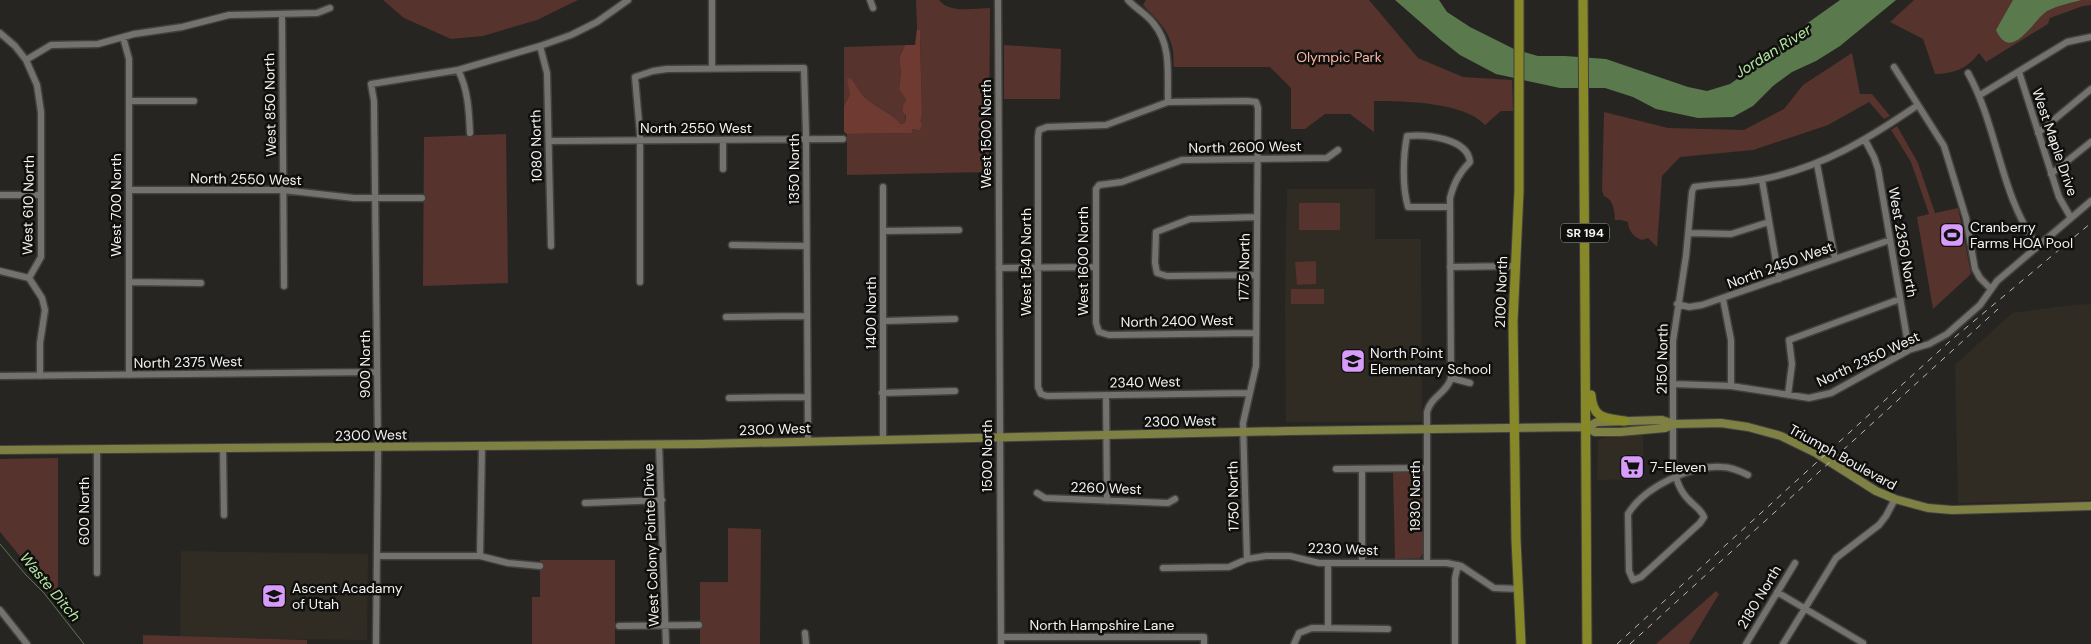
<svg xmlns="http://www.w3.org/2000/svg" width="2091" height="644" viewBox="0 0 2091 644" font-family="'DM Sans',sans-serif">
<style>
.built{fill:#302c23}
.green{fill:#56332c}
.forest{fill:#6e3a31}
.water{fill:#5a794d}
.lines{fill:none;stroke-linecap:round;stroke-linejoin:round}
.stream{stroke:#5a794d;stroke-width:1}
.minor-casing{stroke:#42413e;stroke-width:9}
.major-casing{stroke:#42413e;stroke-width:10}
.highway-casing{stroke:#42413e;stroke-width:11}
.minor{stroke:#74726e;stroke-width:6}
.major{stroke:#7f8044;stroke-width:8}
.highway{stroke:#878928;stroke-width:9}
.rail{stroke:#bbb9b7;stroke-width:1;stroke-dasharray:6 6;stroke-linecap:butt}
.labels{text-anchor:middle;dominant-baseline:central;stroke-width:5;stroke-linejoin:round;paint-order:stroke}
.shield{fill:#0f0f0d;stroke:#afafad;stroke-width:1}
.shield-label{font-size:12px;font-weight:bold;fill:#f4f3f1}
.park-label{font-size:14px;fill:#fcb6a8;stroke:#0f0f0d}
.street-label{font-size:14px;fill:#f4f3f1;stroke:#0f0f0d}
.poi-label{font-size:14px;fill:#f4f3f1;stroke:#0f0f0d;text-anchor:start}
.water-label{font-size:15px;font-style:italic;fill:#b6e7a3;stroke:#0f0f0d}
</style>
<rect width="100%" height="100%" fill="#272522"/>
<path class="built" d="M1287,189H1375V239H1421L1422,422H1286L1285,305Z
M2091,304V500L1958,503L1955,365L2012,313L2071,305Z
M1643,433L1644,479L1597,480L1598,440L1610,436Z
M181,551L368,554L367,640L180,638Z"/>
<path class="green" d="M383,0H578L537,20L483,36L451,39L404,18Z
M916,0H939C950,14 974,8 990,8L989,172L847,175V134L911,133C913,126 920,122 922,114L920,37V30L917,29Z
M1146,0H1369L1418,58L1463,77L1512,80L1513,111H1501L1485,125C1464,102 1404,101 1374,101V132L1350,114H1325L1305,129H1291V88L1270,67H1174C1173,62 1174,56 1173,51C1169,29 1157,20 1143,5Z
M1914,0H2091V5L2083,6L2050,18L2048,24L1986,62L1979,53C1968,68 1954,74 1935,74L1923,39L1890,22Z
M905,45L899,58L901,72L899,89L906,100L905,123L901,124C893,114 881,110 872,103C862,97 857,86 851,78L850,94L844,106V47Z
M1004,45L1061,49L1060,99H1004Z
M1852,53L1860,94H1872L1890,116L1884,119L1869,102L1828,125L1753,150L1680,157L1662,176L1657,247L1648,238L1642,240C1634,237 1628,231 1628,222L1621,220H1615C1614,210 1614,200 1604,196L1602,190L1604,112L1668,128L1744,130L1784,109L1803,85Z
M1897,126L1918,163L1935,213L1958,208L1960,217L1971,274L1933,309L1917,217L1929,214L1911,162L1891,130Z
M506,134L508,283L423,286L424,137Z
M1299,203H1340V230H1299Z
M1316,261V284L1297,285L1295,262Z
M1291,289H1324V304H1291Z
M58,458V602L0,532V459Z
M1393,472H1417L1422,476L1423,553L1420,558L1395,559Z
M728,528L761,529L760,644H700V582H728Z
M540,560H615V644H532V597H540Z
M1716,591L1719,594L1689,644H1656Z
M143,635L307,640V644H143Z"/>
<path class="forest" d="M917,29L920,30V37L922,114L920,121L922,125L920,130L912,129V133L847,134L844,132V106L850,94L847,79L851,78C857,86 862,97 872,103C881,110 893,114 901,124L905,123L906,116L903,112V106L906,100L899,89L901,72L899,58L905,45H915Z"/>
<path class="water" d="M1395,0H1439L1447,12L1470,27L1514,49L1538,56H1565L1606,59L1688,87L1707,91L1730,84L1750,70L1809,22L1840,0H1896L1840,46L1816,61L1792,72L1773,86L1753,106L1733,117L1698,118L1656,109L1633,97L1605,88H1560L1496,74L1460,55L1441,40Z
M2013,0H2081C2070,3 2057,6 2047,11C2033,20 2011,64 1996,30Z"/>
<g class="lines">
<path class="stream" d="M0,544L26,575L44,593L84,644"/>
<defs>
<path id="minor" d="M712,0V68
M870,0L873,8
M998,0L1001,644
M1128,0C1136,9 1147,14 1154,24C1172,46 1167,75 1168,102
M282,14L284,286
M0,33L15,46L26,60L37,85L41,112V257L29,278
M123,37L129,59V375
M540,46L547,73L551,246
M26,60L51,45L98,44L134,34L182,27L229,15L317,13L330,8
M1894,67L1944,146L1966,218L1975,269L1980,278L1990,288
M458,70C468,89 469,111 470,133
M2019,72L2059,197L2071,218
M1968,73C1998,127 2000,195 2037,245
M1980,95L2067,42L2091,37
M129,101H194
M2038,133L2091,89
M723,140V169
M1865,140L1874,157L1878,169L1909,350
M549,141L843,139
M1817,164L1835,259
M2051,174L2091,142
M1762,180L1779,279
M883,187V439
M129,190H283L354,198H422
M0,195H41
M883,231L959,230
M1689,233L1731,234L1769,222
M732,245L806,246
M1450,267L1515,266
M999,268L1096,267
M0,271L29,278
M1256,275L1167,276L1157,273L1155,263L1156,232L1190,219L1257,217
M29,278L42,298L45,310L40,343V376
M129,282L201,283
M640,282V134L635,77L653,71L667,69L804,68L806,133L808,440
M1723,299L1731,340V386
M1677,304L1689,307L1702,305L1890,240
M726,317L806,316
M884,321L955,319
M1255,333L1109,335L1099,332L1096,323V189L1099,185L1122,182L1182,160L1327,158L1338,150
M0,376L377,372
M1451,378L1470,383
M1674,384L1731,386L1809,398L1831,393L1909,350L1929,344L1947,334L1980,305L1997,281L2091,201
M882,393L955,391
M1106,395L1107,501
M1788,395L1792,364L1789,340L1900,299
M729,398L807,397
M659,444L666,644
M97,449V573
M223,449L224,515
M1336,469L1427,468
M1362,469V563
M1748,475C1740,471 1731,467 1722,467C1691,465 1644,487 1628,514L1629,571L1633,580L1641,577L1700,523L1704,517C1701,509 1693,505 1688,499C1679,490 1676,478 1673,466V341L1686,256L1692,192L1694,187C1717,183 1741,184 1763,179C1823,167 1868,139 1918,105
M1037,493L1045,498L1168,503L1175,499
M585,503L662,500
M377,556H480L508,563L540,566
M480,556L482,446
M1247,559L1243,423L1256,366L1258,108L1256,102L1247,101L1168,102L1106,125L1047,127L1039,130L1038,137V387L1041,394L1047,396L1250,393
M1328,563V628
M1427,563V412C1431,396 1447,393 1451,378L1450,198C1454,183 1459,173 1470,162C1468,138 1425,134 1407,136C1403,157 1402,186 1408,207H1450
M1163,568L1229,567L1247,559L1266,556H1290L1319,563H1447L1461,566L1494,588L1519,589
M1777,592L1863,643
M0,610L27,644
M619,626L699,625
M805,633L806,644
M1001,637H1204V644
M376,644L378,447L374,101L371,84L458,70L540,46L571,35L597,22L628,0
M1294,644L1299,633L1312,628L1388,629
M1455,644V578L1458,565
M1746,644L1795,563
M1783,644L1836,558L1879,525L1886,516L1895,499"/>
<path id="major" d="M1587,427L1595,432H1620L1665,428L1674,424
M0,450L701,444L1288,431L1587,427L1597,422L1662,420L1674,424L1721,423L1748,427L1781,436L1816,453L1876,491L1895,499L1928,508L1952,510L2091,506"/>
<path id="highway" d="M1519,0V191L1513,321L1516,540L1521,644
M1583,0L1587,644
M1591,395C1593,419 1605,418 1625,421"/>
</defs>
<use href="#minor" class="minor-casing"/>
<use href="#major" class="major-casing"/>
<use href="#highway" class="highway-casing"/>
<use href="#minor" class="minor"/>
<use href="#major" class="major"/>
<use href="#highway" class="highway"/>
<path class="rail" d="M1617,644L1949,342L2091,223
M1630,644L1998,309"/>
</g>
<defs>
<symbol id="stadium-square" viewBox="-11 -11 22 22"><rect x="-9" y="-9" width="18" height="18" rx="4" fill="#d79bf9" stroke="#0f0f0d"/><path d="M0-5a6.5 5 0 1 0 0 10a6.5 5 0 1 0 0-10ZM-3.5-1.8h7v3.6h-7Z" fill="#111"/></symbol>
<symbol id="school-square" viewBox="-11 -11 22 22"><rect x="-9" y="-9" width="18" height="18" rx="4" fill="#d79bf9" stroke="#0f0f0d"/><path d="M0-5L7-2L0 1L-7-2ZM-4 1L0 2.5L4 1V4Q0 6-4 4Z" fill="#111"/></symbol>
<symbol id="supermarket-square" viewBox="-11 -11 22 22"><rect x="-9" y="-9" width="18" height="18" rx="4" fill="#d79bf9" stroke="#0f0f0d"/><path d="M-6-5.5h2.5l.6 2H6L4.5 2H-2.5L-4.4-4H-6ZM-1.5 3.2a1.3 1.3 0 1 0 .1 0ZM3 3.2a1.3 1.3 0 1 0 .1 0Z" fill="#111"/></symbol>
</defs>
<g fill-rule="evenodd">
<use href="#stadium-square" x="1938" y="221" width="28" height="28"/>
<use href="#school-square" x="1339" y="347" width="28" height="28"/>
<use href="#supermarket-square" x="1618" y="453" width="28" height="28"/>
<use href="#school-square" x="260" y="582" width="28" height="28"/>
</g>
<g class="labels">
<rect class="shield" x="1561" y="223.5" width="48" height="19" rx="4"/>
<g class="shield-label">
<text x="1585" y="233">SR 194</text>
</g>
<g class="park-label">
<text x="1339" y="57">Olympic Park</text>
</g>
<g class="street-label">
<text transform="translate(270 105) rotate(-91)">West 850 North</text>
<text x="696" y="128">North 2550 West</text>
<text transform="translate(986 134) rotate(-90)">West 1500 North</text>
<text transform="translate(2055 142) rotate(71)">West Maple Drive</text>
<text transform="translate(536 146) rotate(-91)">1080 North</text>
<text transform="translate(1245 147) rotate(-1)">North 2600 West</text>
<text transform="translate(794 169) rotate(-90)">1350 North</text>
<text transform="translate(246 179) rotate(1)">North 2550 West</text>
<text transform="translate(28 205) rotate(-89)">West 610 North</text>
<text transform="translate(116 205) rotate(-90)">West 700 North</text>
<text transform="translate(1903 242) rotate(80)">West 2350 North</text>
<text transform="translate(1083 261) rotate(-90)">West 1600 North</text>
<text transform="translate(1026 262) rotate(-90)">West 1540 North</text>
<text transform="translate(1780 265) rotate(-20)">North 2450 West</text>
<text transform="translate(1244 267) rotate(-89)">1775 North</text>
<text transform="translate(1501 292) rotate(-88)">2100 North</text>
<text transform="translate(871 313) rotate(-90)">1400 North</text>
<text transform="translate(1177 321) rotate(-1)">North 2400 West</text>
<text transform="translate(1662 359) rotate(-89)">2150 North</text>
<text transform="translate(1868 359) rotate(-25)">North 2350 West</text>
<text transform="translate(188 362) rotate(-1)">North 2375 West</text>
<text transform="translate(365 364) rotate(-90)">900 North</text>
<text transform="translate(1145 382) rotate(-1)">2340 West</text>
<text transform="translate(1180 421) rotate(-1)">2300 West</text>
<text transform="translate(775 429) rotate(-2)">2300 West</text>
<text transform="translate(371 435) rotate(-1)">2300 West</text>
<text transform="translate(987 456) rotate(-90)">1500 North</text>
<text transform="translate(1843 457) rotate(29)">Triumph Boulevard</text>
<text transform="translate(1106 488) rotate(2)">2260 West</text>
<text transform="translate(1233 496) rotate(-91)">1750 North</text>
<text transform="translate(1415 496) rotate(-90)">1930 North</text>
<text transform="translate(84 511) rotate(-90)">600 North</text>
<text transform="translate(651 545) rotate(-92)">West Colony Pointe Drive</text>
<text transform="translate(1343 549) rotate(2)">2230 West</text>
<text transform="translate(1759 597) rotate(-59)">2180 North</text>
<text x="1102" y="625">North Hampshire Lane</text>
</g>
<g class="poi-label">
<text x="1970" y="227">Cranberry<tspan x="1970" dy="16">Farms HOA Pool</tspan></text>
<text x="1370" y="353">North Point<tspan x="1370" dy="16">Elementary School</tspan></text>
<text x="1650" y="467">7-Eleven</text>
<text x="292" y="588">Ascent Acadamy<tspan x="292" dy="16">of Utah</tspan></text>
</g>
<g class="water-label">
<text transform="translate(1773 51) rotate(-32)">Jordan River</text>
<text transform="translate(50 587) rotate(50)">Waste Ditch</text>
</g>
</g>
</svg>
